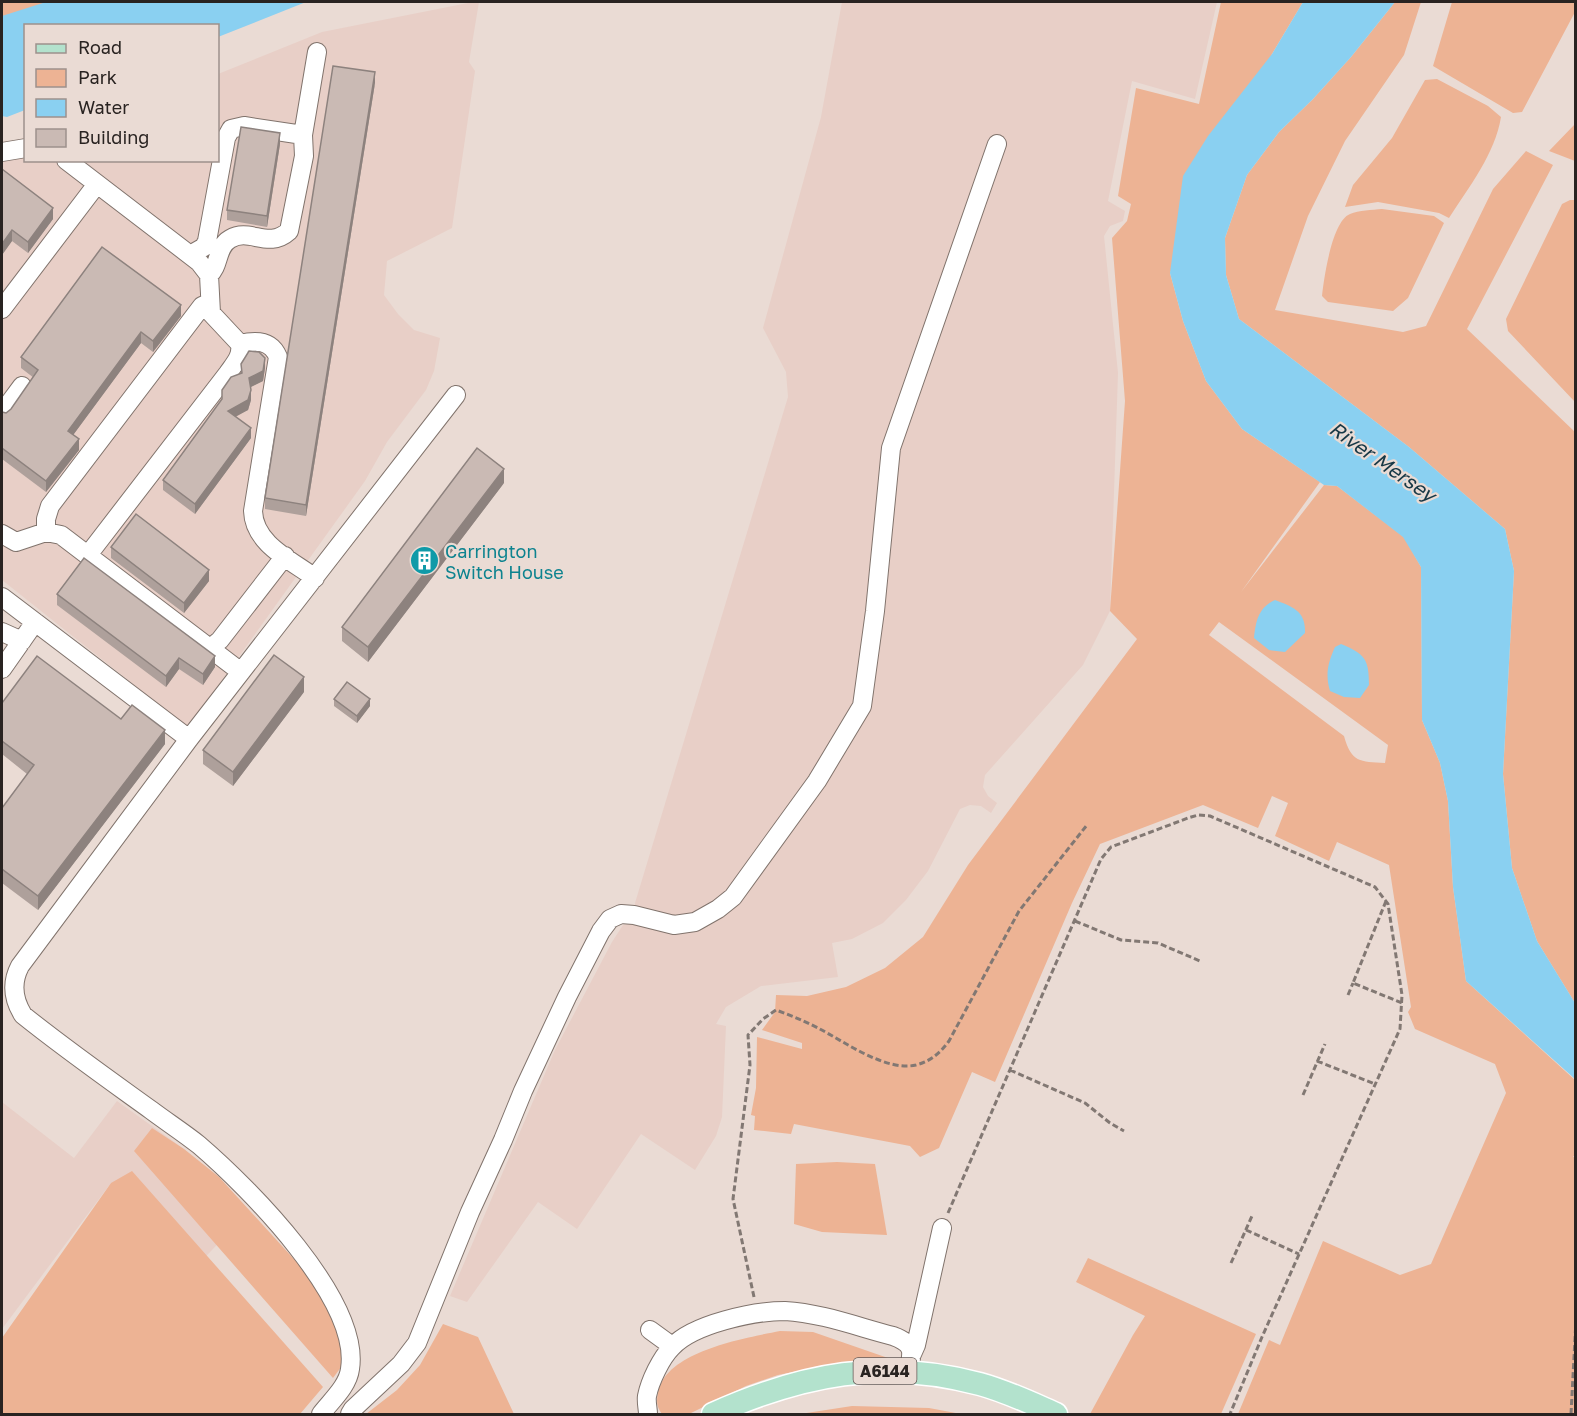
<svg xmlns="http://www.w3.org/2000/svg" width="1577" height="1416" viewBox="0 0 1577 1416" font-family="'Golos Text',sans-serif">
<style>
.industrial{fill:#e8cfc7}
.green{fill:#edb394;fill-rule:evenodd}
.water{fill:#8ad0f1}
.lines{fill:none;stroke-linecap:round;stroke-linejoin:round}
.minor-casing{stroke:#80736c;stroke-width:20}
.major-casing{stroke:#fff;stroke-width:25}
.path{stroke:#827873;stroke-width:3;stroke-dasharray:6 3;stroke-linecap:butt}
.minor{stroke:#fff;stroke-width:18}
.major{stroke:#b3e2cd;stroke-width:22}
.wall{fill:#aea09b}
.shaded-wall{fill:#8d827e}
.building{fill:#cabab4;stroke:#8d827e;stroke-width:1.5}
.labels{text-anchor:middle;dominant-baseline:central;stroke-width:4.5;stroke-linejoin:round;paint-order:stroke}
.shield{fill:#eadbd4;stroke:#635a57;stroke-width:1.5}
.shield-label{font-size:16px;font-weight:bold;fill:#292321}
.culture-label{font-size:18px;fill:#0d838f;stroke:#eadbd4;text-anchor:start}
.water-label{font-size:20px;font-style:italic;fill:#173846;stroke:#eadbd4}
</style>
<rect width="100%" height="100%" fill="#eadbd4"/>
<path class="industrial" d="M473,2H479L469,62L475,71L452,228L387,261L384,295L398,314L414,330L440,338L434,371L426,390L387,442L365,481L189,726L206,742L2,580V143L25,138L26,160H218V74L322,32Z
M842,2H1217L1195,99L1132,81L1108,201L1125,211L1123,221L1110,226L1104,236L1118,373L1110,611L1083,665L985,775L983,787L988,796L997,803L991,813L981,806L970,805L960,809L928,871L906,900L883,923L852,939L832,943L838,977L761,986L726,1007L716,1024L726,1026L722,1117L716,1136L695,1170L641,1134L577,1229L538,1202L467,1302L450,1296L555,1050L612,942L623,925L634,923L635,903L788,397L786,372L763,328L821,117Z
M117,1101L184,1149L219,1177L249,1211L193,1270L111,1183L2,1329V1102L74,1158Z"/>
<path class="green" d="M2,2H49L2,18Z
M1221,2H1303L1272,54L1170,273L1183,321L1206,381L1242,429L1320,482L1241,592L1324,485L1337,486L1404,537L1421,567L1422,720L1440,763L1448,801L1453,887L1466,981L1575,1080L1576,1156H1573L1576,1160L1575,1414H1238L1269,1340L1280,1345L1323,1241L1400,1275L1431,1264L1506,1093L1495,1064L1415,1029L1408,1012L1411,1007L1389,865L1337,842L1329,861L1275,836L1288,803L1272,796L1258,828L1203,805L1100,844L1072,903L995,1082L972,1072L939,1148L920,1157L910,1146L794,1124L791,1134L754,1130L755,1116L751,1115L756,1088L757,1037L802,1049V1043L762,1030L775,1012L776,995L807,996L846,987L885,968L923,937L968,865L1137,639L1110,611L1125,401L1112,238L1127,221L1131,204L1118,196L1136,88L1199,104ZM1219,622L1388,745L1385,763C1360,762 1351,762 1344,736L1209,635Z
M1395,2H1421L1404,55L1345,141L1308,216L1275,310L1403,332L1426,326L1493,189L1526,151L1553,165L1467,329L1575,432V1003L1537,941L1512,868L1503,774L1514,571L1505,529L1409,447L1239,319L1226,275L1225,238L1247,175L1279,132L1313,99L1351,57Z
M1452,2H1575V12L1522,112L1513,113L1433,66Z
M1437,79L1488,106L1501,117C1495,154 1469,187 1449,218L1439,213L1378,202L1345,207L1353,185L1392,138L1425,80Z
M1575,124V161L1549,151Z
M1570,200H1576L1575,402L1508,331L1506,319L1562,204Z
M1382,209L1434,216L1444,223L1408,298L1393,311L1328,302L1322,296C1324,278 1332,221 1350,214C1359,210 1372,210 1382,209Z
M152,1128L184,1149L219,1177L313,1280L340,1328L345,1362L333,1378L134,1151Z
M837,1162L875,1164L887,1235L822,1232L794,1224L796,1164Z
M132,1171L323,1387L300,1414H2V1338L111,1183Z
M1088,1258L1256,1334L1221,1414H1090L1133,1335L1145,1316L1076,1282Z
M443,1324L478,1337L514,1414H366L397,1390L420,1365Z
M780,1331L813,1332L888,1358L844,1362L778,1375L746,1386L689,1414H662C657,1408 656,1401 658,1393C665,1351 746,1338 780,1331Z
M852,1406L929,1408L961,1414H800Z"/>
<path class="water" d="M46,2H306L218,37V26H26L25,110L7,117L2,116V16Z
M1303,2H1395L1351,57L1313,99L1279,132L1247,175L1225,238L1226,275L1239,319L1409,447L1505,529L1514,571L1503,774L1512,868L1537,941L1575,1003V1079L1466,981L1453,887L1448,801L1440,763L1422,720L1421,567L1403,537L1337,486L1324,485L1242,429L1206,381L1183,321L1170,273L1183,176L1208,136L1272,54Z
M1275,600C1293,607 1306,611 1305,633L1285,652L1269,650L1254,638C1256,621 1258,608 1275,600Z
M1341,644C1365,654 1369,659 1369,685L1360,698L1344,697L1330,691C1325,674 1328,663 1335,647Z"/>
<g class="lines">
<defs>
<path id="minor" d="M2,152L26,148
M66,160L199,262L209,275L211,313L240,344C242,356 235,363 228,373L88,555
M190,255L204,247L207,241L226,138L231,129L244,126L303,135
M209,275C220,266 216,247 230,239C250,227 268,250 289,231L304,156L303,135L317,52
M2,309L97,184
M240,344C256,340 271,340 278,357L253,511C254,544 291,560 315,578
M2,413L22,386
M46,532V519L50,506L202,306L209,303
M2,534L16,542L46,532L61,535L241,672
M2,597L189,739
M2,632L22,641
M207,646H213L220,640L285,556
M2,669L35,622
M650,1330L672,1346
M912,1354L916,1345L942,1228
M321,1414C331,1401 348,1386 350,1369C361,1300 248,1187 199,1145C184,1133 167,1122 151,1110C108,1079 64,1048 23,1015C13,999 11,983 20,966L189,739L456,395
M350,1414L353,1409L401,1364L417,1343L470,1212L503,1140L523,1091L567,997L601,931L610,919L621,914L634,915L674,925L695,922L718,909L733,897L817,781L862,706L875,611L891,448L997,144
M648,1414C648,1409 646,1402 647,1396C650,1381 661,1358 672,1347C693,1324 754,1311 785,1311C821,1313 858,1327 893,1336C915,1344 913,1352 908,1372"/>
<path id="major" d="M713,1414C802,1374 883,1358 980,1384C1006,1391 1031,1403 1056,1414"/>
</defs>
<use href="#minor" class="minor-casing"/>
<use href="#major" class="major-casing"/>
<path class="path" d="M1386,901L1353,983L1402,1003
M1075,921L1121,940L1158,943L1200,961
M1348,995L1353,983
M1317,1061L1375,1084
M1010,1070L1085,1103L1110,1123L1124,1131
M1303,1095L1325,1044
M948,1213L1101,859L1111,847L1188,818L1198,815L1210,816L1375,887L1388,904L1402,995L1400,1029L1262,1337L1230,1414
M1246,1230L1299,1254
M1231,1263L1252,1216
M754,1297L733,1199L750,1065L748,1035L763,1019L776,1010C790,1015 804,1021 818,1028C845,1042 886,1072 916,1065C931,1061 940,1053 949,1041L1019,911L1087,825
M1571,1414L1576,1320"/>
<use href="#minor" class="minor"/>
<use href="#major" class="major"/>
</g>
<path class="wall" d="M375,83L306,516L265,509V498Z
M280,144L267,227L227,220V210Z
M2,169L53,219L28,253L12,241L2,255Z
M181,316L153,352L141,343L73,435L79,450L46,492L2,459V412L6,413L11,409L34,378L21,368V357Z
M241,364L265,368L263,381L250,387L251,400L248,410L235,416L251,438L195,514L163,490V480L222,400V390L241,374Z
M504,483L368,662L342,641V627Z
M111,547L209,581L184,613L111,558Z
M57,594L215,667L203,685L179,669L166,687L57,605Z
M304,692L233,786L203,764V750Z
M334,699L370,706L357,723L334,706Z
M2,703L121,719L165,744L38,910L2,883V808L27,774L2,754Z"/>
<path class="shaded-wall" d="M375,72V83L306,516V505Z
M280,133V144L267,227V216Z
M53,208V219L28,253V242Z
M12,230V241L2,255V244Z
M181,305V316L153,352V341Z
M141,332V343L68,442V431Z
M265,358V368L263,381L249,388V378Z
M251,390V400L248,410L228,421V411Z
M251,428V438L195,514V504Z
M79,439V450L46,492V481Z
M504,469V483L368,662V647Z
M209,570V581L184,613V603Z
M215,656V667L203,685V674Z
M179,658V669L166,687V676Z
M304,677V692L233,786V772Z
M370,699V706L357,723V716Z
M165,730V744L38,910V896Z"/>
<path class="building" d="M333,66L375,72L306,505L265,498Z
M241,127L280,133L267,216L227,210Z
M2,169L53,208L28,242L12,230L2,244Z
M102,247L181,305L153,341L141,332L68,431L79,439L46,481L2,448V412L6,413L11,409L38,370L21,357Z
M249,351L259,352L265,358L263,371L249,378L251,390L248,400L228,411L251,428L195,504L163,480L222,399V390L231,377L242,373L241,364Z
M477,448L504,469L368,647L342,627Z
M136,514L209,570L184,603L111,547Z
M84,558L215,656L203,674L179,658L166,676L57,594Z
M274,655L304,677L233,772L203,750Z
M37,656L121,719L132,705L165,730L38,896L2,869V808L34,765L2,741V703Z
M347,682L370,699L357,716L334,699Z"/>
<defs>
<symbol id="building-disc" viewBox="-11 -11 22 22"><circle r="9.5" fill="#0f9aa8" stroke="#eadbd4"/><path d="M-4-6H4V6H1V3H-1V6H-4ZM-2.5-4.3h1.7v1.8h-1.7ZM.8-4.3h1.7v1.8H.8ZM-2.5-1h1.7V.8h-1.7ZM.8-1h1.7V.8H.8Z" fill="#fff"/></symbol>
</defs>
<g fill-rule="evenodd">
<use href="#building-disc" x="408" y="544" width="33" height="33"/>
</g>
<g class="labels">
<rect class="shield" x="853.5" y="1358" width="63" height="26" rx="4.5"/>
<g class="shield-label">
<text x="885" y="1371">A6144</text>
</g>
<g class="culture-label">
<text x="445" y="551">Carrington<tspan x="445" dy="21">Switch House</tspan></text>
</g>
<g class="water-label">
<text transform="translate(1383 461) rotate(35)">River Mersey</text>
</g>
</g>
<rect width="1577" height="1416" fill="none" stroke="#292321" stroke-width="6"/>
<rect x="24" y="24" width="195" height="138" fill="#eadbd4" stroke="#9d918c" stroke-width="1.5"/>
<rect x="36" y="44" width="30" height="9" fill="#b3e2cd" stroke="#9d918c" stroke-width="1.5"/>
<text x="78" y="54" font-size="18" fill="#292321">Road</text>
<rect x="36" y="69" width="30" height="18" fill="#edb394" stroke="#9d918c" stroke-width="1.5"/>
<text x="78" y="84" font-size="18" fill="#292321">Park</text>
<rect x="36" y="99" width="30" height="18" fill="#8ad0f1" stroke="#9d918c" stroke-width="1.5"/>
<text x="78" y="114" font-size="18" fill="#292321">Water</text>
<rect x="36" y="129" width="30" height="18" fill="#cabab4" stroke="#9d918c" stroke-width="1.5"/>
<text x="78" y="144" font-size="18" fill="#292321">Building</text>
</svg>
